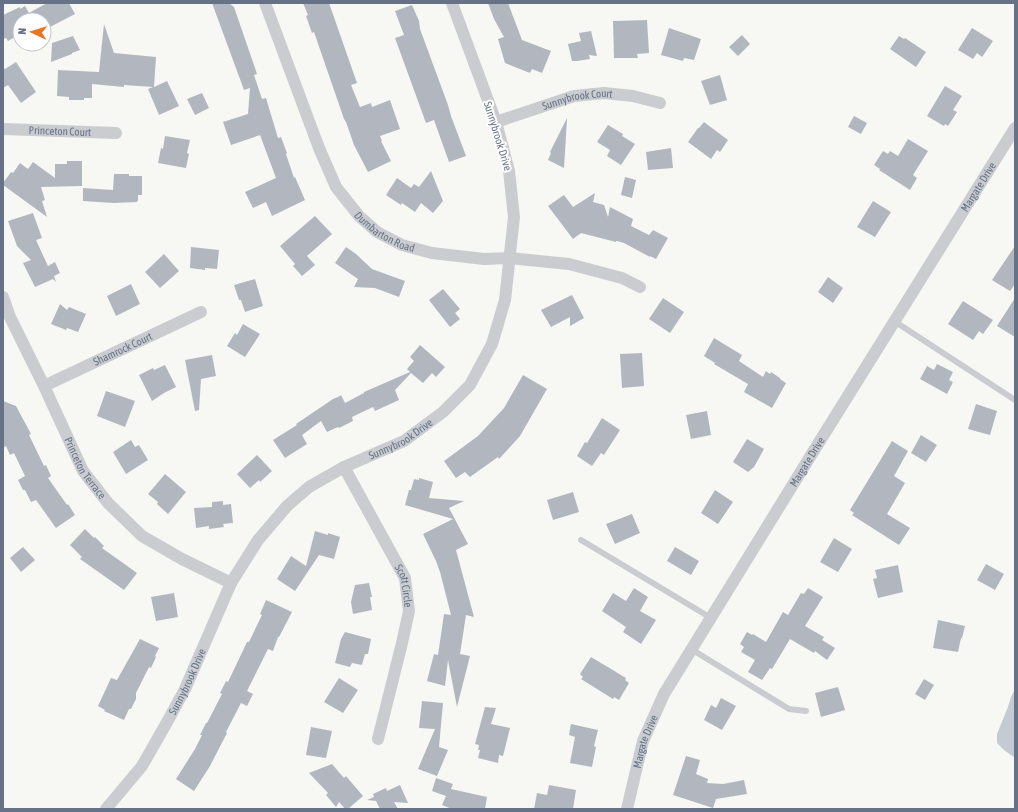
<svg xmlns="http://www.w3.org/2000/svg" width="1018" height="812" viewBox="0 0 1018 812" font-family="'Asap Condensed',sans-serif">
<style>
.water{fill:#c3ccd2}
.building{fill:#b2b7bf}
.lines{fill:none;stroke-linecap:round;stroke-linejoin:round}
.lane{stroke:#caccd0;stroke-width:6}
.street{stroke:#caccd0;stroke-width:12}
.labels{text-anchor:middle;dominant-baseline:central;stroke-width:4;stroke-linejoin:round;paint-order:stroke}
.street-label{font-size:11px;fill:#657287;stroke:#fff}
</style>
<rect width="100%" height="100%" fill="#f7f8f4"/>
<path class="water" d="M1015,689V758L1004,750L997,743V734L1008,707L1011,697Z"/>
<path class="building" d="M47,3H69L75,14L50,27L46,20H20V34L8,41L6,38L3,39V15L20,7V9L25,6L29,13Z
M212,3H229L234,7L257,74L254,75L262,99L266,98L278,138L281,137L287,153L286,154L294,178L295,177L305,200L272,216L266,202L253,208L245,192L276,178L260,135L231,145L223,122L248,114L250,88L244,90Z
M303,3H329L357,83L351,85L360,107L371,103L372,107L390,100L400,129L380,136L382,141H381L391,161L368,172L354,145L346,122L344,119L314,32L312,33L306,16L308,15Z
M488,3H508L522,40L551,51L542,73L532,69L530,73L505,63L498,39L504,37L494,19Z
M412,5L419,21L420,29L448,105L451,116L466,156L449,162L434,120L426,123L395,38L404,35L395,11Z
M647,20L649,53L637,54L638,58H614L613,21Z
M104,24L114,53L156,57L154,87L167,81L179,106L159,115L148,89L153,87L124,85V87L92,84V98H84V100H69V97L57,96L58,70L99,72Z
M669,28L701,39L694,60L684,58L683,61L661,55Z
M972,28L993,41L982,57L977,53L973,59L958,50Z
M591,31L597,56L589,55L590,59L577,61H572L568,44L581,41L579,33Z
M742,35L750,44L738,56L729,47Z
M73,36L80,50L72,53V54L51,62L52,43Z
M899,36L904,39L905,38L926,52L916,67L890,49Z
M16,62L36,92L21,103L8,85L3,88V68L5,69Z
M720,75L727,100L710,105L701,81Z
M945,86L962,96L953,110L957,112L948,126L945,124L944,126L927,116Z
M202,93L209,108L195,115L187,99Z
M854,116L867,123L861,134L848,127Z
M567,118V119L564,168L548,160L551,153L550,152Z
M704,122L728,140L720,152L717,150L711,159L688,142L698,128H699Z
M608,125L623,134L622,136L635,144L621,165L607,156L610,150L597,142Z
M165,136L190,140L187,153L189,154L186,168L158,163L161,148L163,149Z
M908,139L928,151L913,175L917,178L910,190L879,170L880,169L874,165L883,151L888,154L890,151L898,156Z
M671,148L673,168L648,170L646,152Z
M67,161H82V186L41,187L45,200L42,201L47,217L3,185V183L11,172L13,173L20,163L28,169L33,162L55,178V164H67Z
M431,171L443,201L433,213L421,203L415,212L402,203L401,205L386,195L397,178L411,188L414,184L419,187Z
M114,174H129V176H142V195H138V201H137V202L114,203L83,201V188L113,190Z
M625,177L636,180L632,198L621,195Z
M595,193L593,202L604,205L608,217L610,207L633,219L631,226L649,235L653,230L668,238L656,259L650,256V257L624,243L617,241H616V242L581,233L573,239L548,206L564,195L573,207Z
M873,201L891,212L875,237L857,227Z
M33,213L42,238L36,240L48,266L55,262L60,273L54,276L56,282L53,279L35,287L23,263L31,260L17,246L8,221Z
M315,216L332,234L307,256L315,265L302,276L293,266L295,264L280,246Z
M1015,246V284L1010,291L992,280Z
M191,247L219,250L217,269L205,268V270L190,268Z
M346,247L356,254L372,269L405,281L399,297L375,288L354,287L358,279L335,263Z
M164,254L179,271L160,288L145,272Z
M828,277L843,288L833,303L818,292Z
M255,279L263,306L245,312L241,300H239L234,285Z
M131,284L140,304L116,316L107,296Z
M443,289L460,309L455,313L460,319L450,327L429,300Z
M572,295L584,318L570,326V317L551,327L541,310Z
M663,298L684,312L670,333L649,319Z
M1015,298V337L997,326Z
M963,301L993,320L983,334L979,331L973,340L948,324Z
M60,304L67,310L69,307L86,314L78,332L67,328L66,330L51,324Z
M243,324L260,334L245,357L227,346L235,333L237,335Z
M714,338L742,355L739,361L763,377L766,371L770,374L771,372L780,378V379L786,383L772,408L744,392L748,384L714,364L715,363L704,356Z
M420,345L445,367L436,377L432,373L423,383L411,373L395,390L399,400L375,411L373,407L352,417L353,421L339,428L338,427L327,432L321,421L302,435L307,444L285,458L273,440L297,425L296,424L333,399L340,396L341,395L345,403L364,393V392L410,372L407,369L414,361L410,357Z
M642,353L644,386L622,388L620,354Z
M212,355L216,376L201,379L199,410L195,411L185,360Z
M937,364L953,372L949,380L953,382L947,394L920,379L927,366L934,370Z
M165,365L176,387L164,393L152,401L139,375L153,368L154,370Z
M523,375L547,389L520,436L499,459L498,457L470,477L465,472L456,478L444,461L478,436L504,408Z
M106,391L135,401L125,427L97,416Z
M3,401L16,406L31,434L29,435L44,466L46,465L51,476L48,478L67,505L68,504L75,515L56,528L36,500L31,502L25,490H23L18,480L25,476L14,453L10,455L6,446L3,448Z
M976,404L997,411L990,435L968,429Z
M707,411L711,435L691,439L686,415Z
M602,418L620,430L604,455L601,453L592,466L577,456L585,442L587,443Z
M921,435L937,445L926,462L911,453Z
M747,439L764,449L754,467L748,472L733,462Z
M131,440L135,447L139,445L148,460L126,474L113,452Z
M892,441L908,451L894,476L905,483L887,514L910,528L899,545L852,515L854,513L850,510Z
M257,455L272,471L260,482L259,480L250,488L237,474Z
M165,474L186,492L168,514L157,504L158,502L148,494Z
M419,478L433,482L429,498L464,501L449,508L468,544L456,550L474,617L466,615L460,654L470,656L457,707L448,660L445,686L427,681L434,654L438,655L444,614L451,615L440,572L436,561L423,534L453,519L405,505L409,490H411L414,479L419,480Z
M715,490L733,502L718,524L701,513Z
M573,492L579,512L553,520L547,500Z
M223,501V505L231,504L233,523L223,524L224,527L209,529V526L196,528L194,508L212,507V502Z
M632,514L640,533L615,544L606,524Z
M85,529L94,538L95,537L104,546L102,548L137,573L124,590L80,559L82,557L70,545Z
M315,531L328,535V533L340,537L334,559L319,555L295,591L277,579L291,556L306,566Z
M834,538L852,549L838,572L820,562Z
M23,547L35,560L21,572L10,558Z
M675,547L699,561L691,575L667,561Z
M986,564L1004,574L995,590L977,580Z
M898,565L903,592L878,598L873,579L877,578L875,570Z
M369,583L372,597H370L372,610L353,614L351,602L355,585Z
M634,588L648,597L640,611L656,620L641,644L623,632L626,627L602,611L613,593L626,601Z
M808,588L823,597L805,626L824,637L822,640L835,648L827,660L815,651L814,653L790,639L772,669L770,668L762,680L748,672L755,660L741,652L744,647L740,644L747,632L752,635L753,634L766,642L783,612L788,615L801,593L804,594Z
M174,593L178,617L156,621L151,597Z
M266,600L292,612L279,637H278L273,651L268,649L247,691L253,694L247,706L241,703L226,732L227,733L210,766L194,791L176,779L195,749L202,735H200L206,723H207L222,694L220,693L226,681L228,682L247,642H249L262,615L260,614Z
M938,620L965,626L962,638H961L958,652L933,648Z
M345,632L371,639L368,654H365L362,665L352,663L350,667L335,663L341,639Z
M140,639L159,648L155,656L156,657L151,668L149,667L136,693V699L131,709H129L124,720L104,711L105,710L98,706L111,678L117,680Z
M591,657L626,678L625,680L629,683L619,700L614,697L613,699L581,679L583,677L580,674Z
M339,678L358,690L343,713L324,702Z
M924,679L934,685L925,700L915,694Z
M838,687L845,710L821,717L815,693Z
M721,698L736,706L722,730L704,720L711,705L716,708Z
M422,701L443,703L439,747L448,750L437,776L418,769L435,729L419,728Z
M485,707L496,708L491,724L510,728L503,756L499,755L498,763L478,758L480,750H478L479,745L475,744Z
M571,724L598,730L594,746L596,747L592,767L570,763L575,737L569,735Z
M311,727L332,731L326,758L306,755Z
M686,756L700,760L696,774L708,779L707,783L723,784L744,780L747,794L716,799L713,808L673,795Z
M332,764L344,778L346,776L363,796L348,809H345L339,802L336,807L326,795L328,793L309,773Z
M436,778L453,784L451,789L487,797L485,809H452L442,805L446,796L432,791Z
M400,785L408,803L394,802L398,809H380L376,801L367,800L374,797L373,794L386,788L387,791Z
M549,785L576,790L573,809H534L537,793L547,795Z"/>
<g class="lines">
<path class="lane" d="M894,321L1015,400
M581,540L711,618
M691,649L789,709L806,711"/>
<g class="street">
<path id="s1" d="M265,3L319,148L336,187L359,216L377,232L402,245L432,253L484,259L509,258L569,264L622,278L640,287"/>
<path id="s2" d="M496,122L574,96L604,93L633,96L660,103"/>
<path id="s3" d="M3,129L116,133"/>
<path id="s4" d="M3,297L10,317L44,386L83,471L108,503L142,536L182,559L231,583"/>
<path id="s5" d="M44,386L201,312"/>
<path id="s6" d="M344,467L405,578L409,611L402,643L378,739"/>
<path id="s7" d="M106,809L142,766L166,724L185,689L231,583L258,540L287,506L309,487L344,467L404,441L443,412L470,385L492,344L505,300L514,217L509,171L496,122L452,3"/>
<path id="s8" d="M627,809L643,741L664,694L813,452L1015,128"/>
</g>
</g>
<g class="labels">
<g class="street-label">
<text stroke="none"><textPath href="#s2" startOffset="85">Sunnybrook Court</textPath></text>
<text stroke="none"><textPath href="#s3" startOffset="57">Princeton Court</textPath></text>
<text transform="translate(498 136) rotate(73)">Sunnybrook Drive</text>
<text stroke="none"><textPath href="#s8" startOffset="718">Margate Drive</textPath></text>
<text stroke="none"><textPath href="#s1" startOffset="265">Dumbarton Road</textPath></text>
<text stroke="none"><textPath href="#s5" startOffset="87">Shamrock Court</textPath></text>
<text stroke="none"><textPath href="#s7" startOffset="488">Sunnybrook Drive</textPath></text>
<text stroke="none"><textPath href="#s8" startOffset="394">Margate Drive</textPath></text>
<text stroke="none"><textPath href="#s4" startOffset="190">Princeton Terrace</textPath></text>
<text stroke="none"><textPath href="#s6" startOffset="134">Scott Circle</textPath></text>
<text stroke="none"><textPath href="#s7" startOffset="152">Sunnybrook Drive</textPath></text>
<text stroke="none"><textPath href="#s8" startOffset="70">Margate Drive</textPath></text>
</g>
</g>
<rect width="1018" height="812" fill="none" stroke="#657287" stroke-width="8"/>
<g transform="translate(32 32) rotate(274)"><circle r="19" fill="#ffffff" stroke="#c1c7cf"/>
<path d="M0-3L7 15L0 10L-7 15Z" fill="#eb7321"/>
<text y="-6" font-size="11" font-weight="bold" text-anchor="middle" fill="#657287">N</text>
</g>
</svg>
